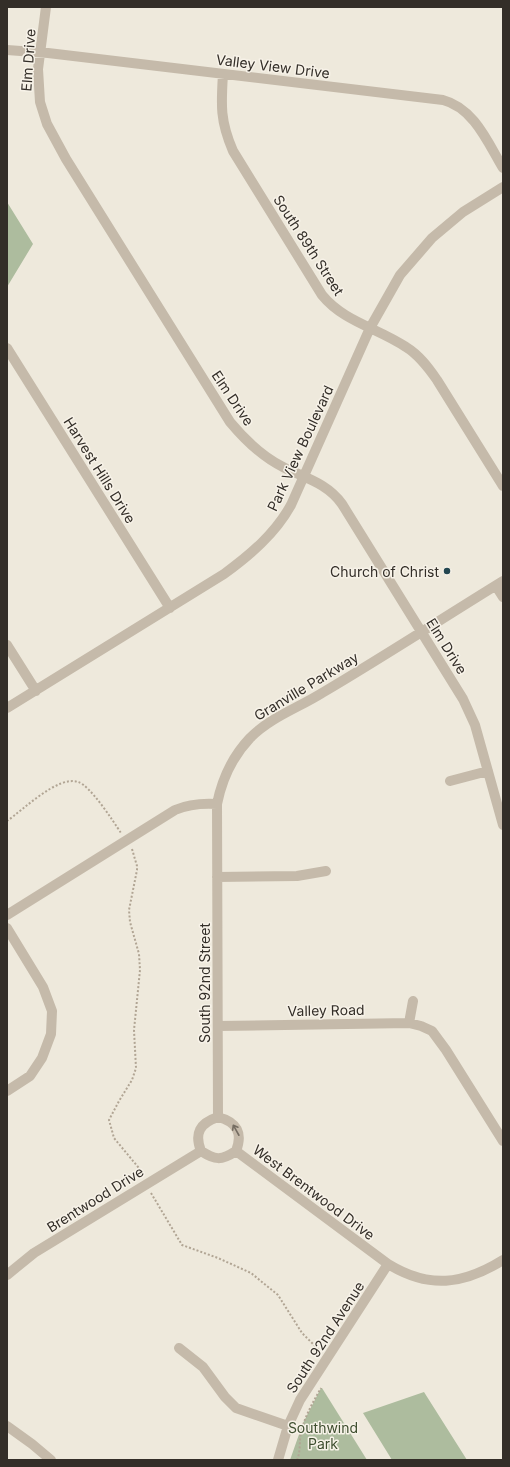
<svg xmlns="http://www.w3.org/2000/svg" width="510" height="1467" viewBox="0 0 510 1467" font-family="Inter,sans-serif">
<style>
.green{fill:#adbc9e}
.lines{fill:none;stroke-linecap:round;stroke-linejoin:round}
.path{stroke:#b1a594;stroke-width:2;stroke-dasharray:2 2;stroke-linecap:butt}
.minor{stroke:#c5baaa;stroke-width:10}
.oneway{stroke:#756d62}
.poi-dot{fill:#234650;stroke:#f7f2e8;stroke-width:1.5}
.labels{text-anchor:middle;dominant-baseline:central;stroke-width:3;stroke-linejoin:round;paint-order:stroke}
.street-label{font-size:14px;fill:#332e28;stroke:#f7f2e8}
.poi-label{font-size:14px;fill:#332e28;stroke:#f7f2e8;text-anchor:end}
.park-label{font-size:14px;fill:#3e4e2f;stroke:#f7f2e8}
</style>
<rect width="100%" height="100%" fill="#eee9dc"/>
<path class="green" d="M7,202L33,244L7,287Z
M321,1388H322L367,1460H290L303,1423Z
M424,1392L467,1460H392L363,1413Z"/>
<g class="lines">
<path class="path" d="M7,821C23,810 58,775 78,782C90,785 113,821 121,833
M132,849L137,866V870L129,910L130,922L139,954L140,970L134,1030L136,1068L132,1080L119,1101L109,1120L114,1138L143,1173
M151,1193L182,1245L218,1258L251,1273L278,1295L302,1333L320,1351
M297,1460C301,1451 299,1441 301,1432C305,1416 313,1402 321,1388"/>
<path class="minor" d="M46,7L38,69L40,102L47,124L66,159L230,422C245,440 261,456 283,467C305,478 327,483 342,504L463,699L475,725L503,825
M7,50L48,53L443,100C474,108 488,143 503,168
M223,74C221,105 220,121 233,151L322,295C344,322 378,328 406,347C419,355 428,367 437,380L503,486
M7,348L170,608
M496,586L503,597
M7,645L36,691
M7,708L224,574C250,555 275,534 291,505L370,328L400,275L432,238L463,212L503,187
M450,781L488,771
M217,804L218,1117
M217,877L297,876L326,871
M7,915L175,810C189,804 201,803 217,804C222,779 232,757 250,738C271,717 298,708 322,693C383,657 443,618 503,581
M7,928L43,987L52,1011L51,1034L42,1058L30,1076L7,1091
M409,1023L413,1001
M218,1026L409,1023L421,1026L432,1031L446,1050L503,1141
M218,1117C237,1122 243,1133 236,1151
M201,1151C194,1133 200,1123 218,1117
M201,1151C215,1160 221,1161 236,1151
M236,1151L388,1264C429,1289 463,1285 503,1260
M7,1275L34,1253L201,1151
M179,1348L203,1367L225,1397L236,1408L288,1426
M7,1426L32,1444L51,1460
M278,1460L288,1426L300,1400L388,1264"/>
</g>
<defs><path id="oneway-shaft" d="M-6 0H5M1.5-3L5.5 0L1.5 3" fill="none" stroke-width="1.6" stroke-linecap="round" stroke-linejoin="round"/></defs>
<use class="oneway" href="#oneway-shaft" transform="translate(236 1130) rotate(-119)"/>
<circle class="poi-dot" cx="447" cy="571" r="4"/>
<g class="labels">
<g class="street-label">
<text transform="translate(28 60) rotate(-86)">Elm Drive</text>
<text transform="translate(273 66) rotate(7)">Valley View Drive</text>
<text transform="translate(309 245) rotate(57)">South 89th Street</text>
<text transform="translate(233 398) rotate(56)">Elm Drive</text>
<text transform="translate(300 448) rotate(-65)">Park View Boulevard</text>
<text transform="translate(100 470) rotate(58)">Harvest Hills Drive</text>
<text transform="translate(447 646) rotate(58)">Elm Drive</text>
<text transform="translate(306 686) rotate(-31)">Granville Parkway</text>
<text transform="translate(204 983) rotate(-90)">South 92nd Street</text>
<text transform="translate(326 1010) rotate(-1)">Valley Road</text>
<text transform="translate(314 1192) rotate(37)">West Brentwood Drive</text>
<text transform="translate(95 1199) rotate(-32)">Brentwood Drive</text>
<text transform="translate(325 1337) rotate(-57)">South 92nd Avenue</text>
</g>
<g class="poi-label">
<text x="439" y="571">Church of Christ</text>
</g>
<g class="park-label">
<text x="323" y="1427">Southwind<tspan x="323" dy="16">Park</tspan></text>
</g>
</g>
<rect width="510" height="1467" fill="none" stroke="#332e28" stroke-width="16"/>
</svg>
